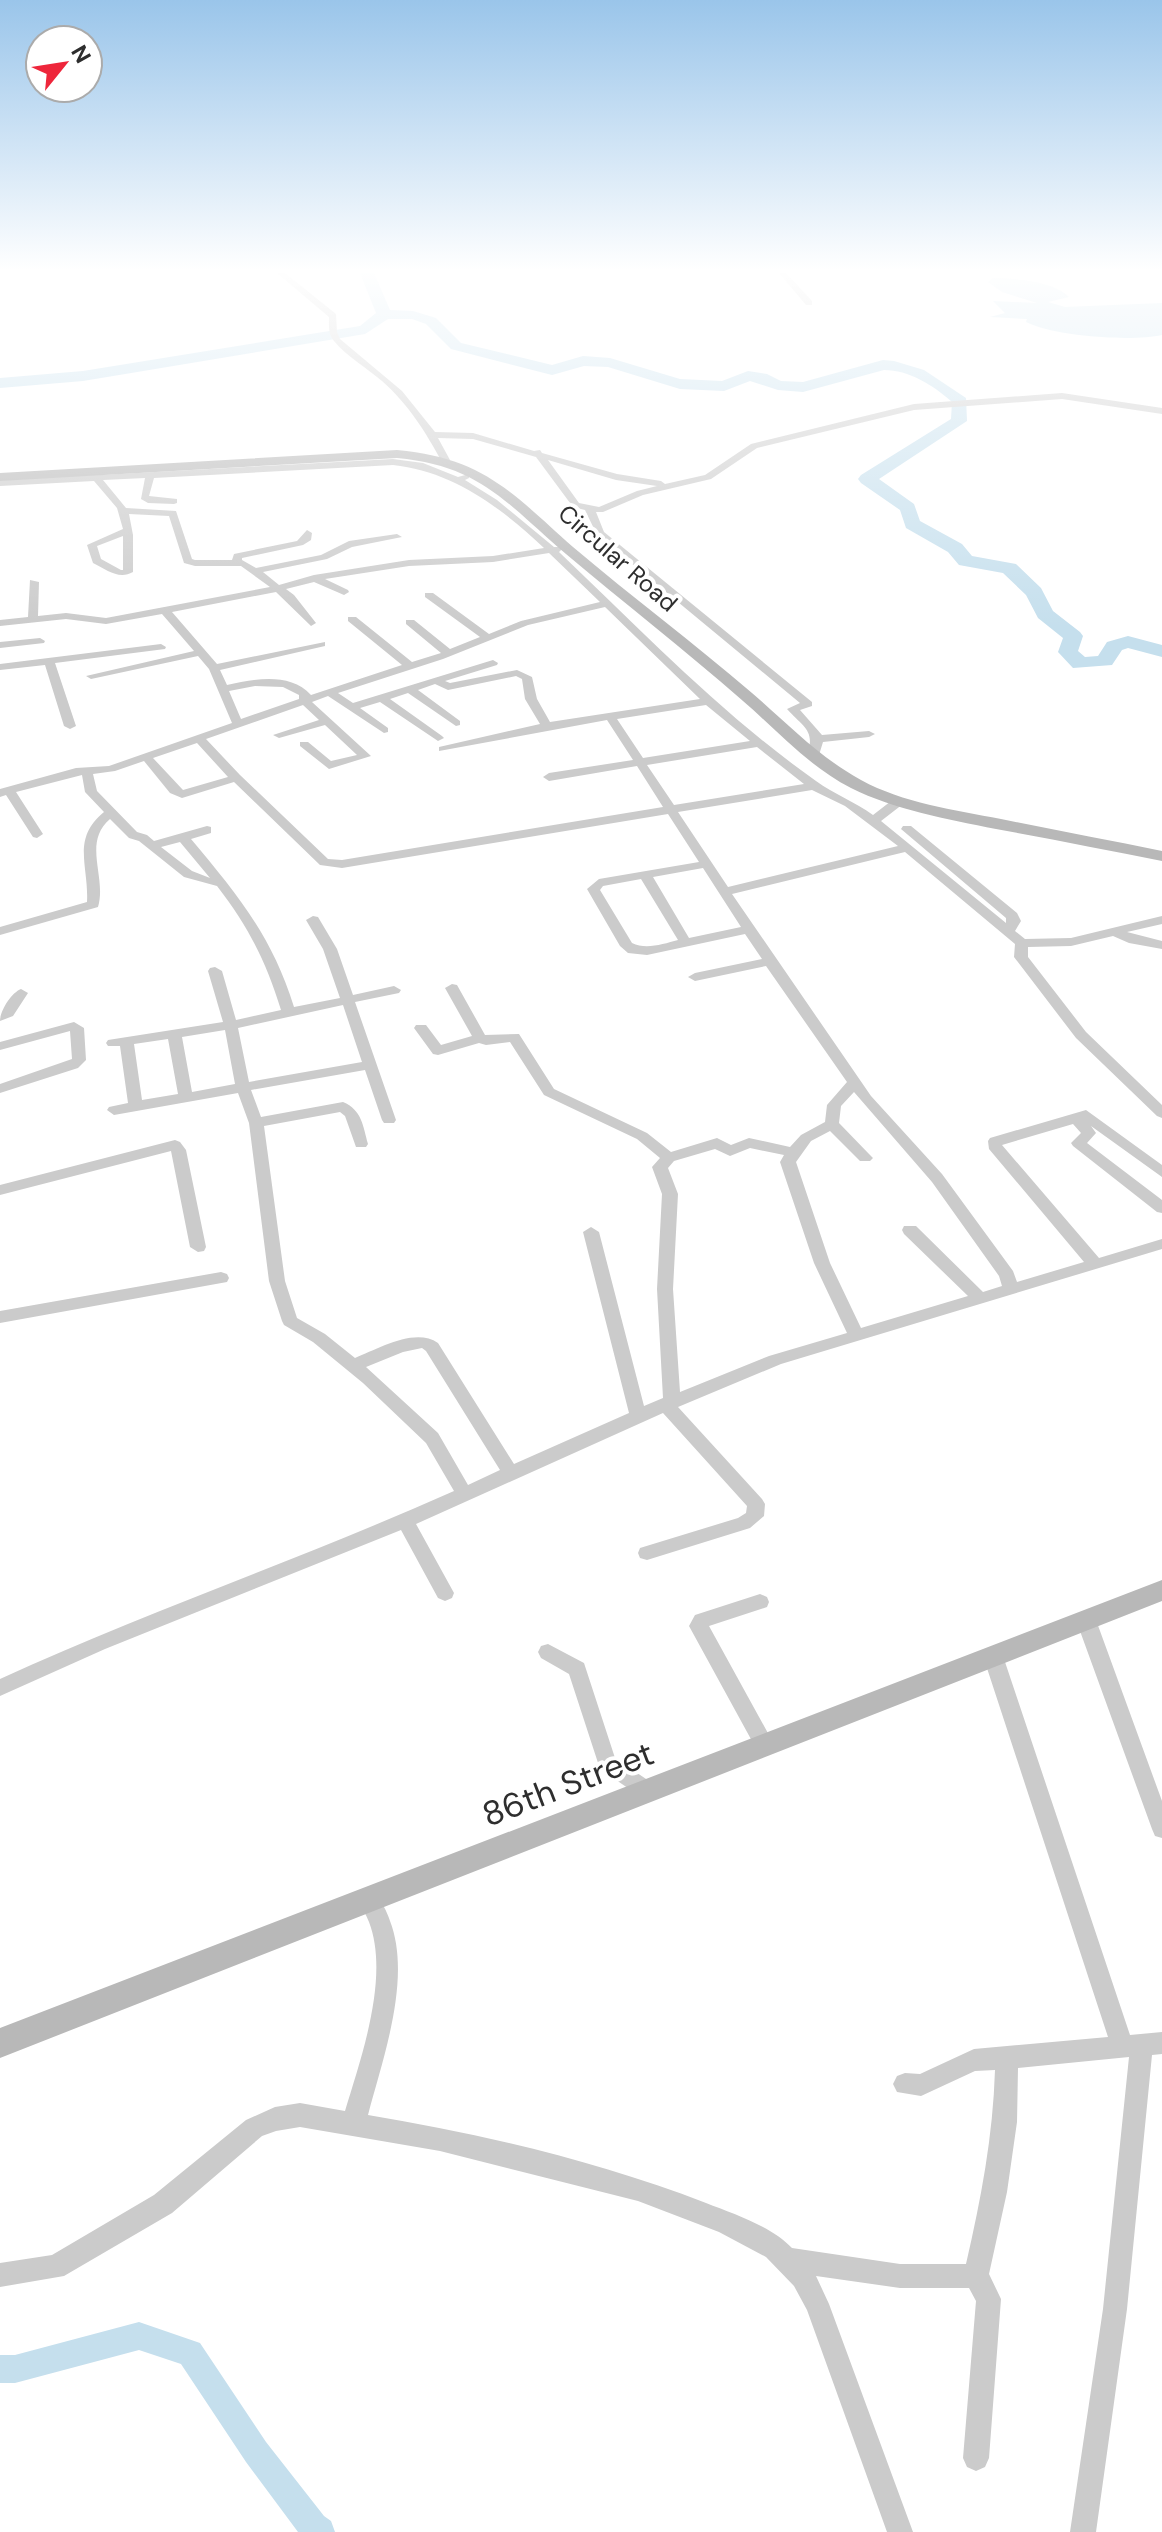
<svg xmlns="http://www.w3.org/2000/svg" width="1162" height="2532" viewBox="0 0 1162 2532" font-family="'DM Sans',sans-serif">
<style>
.water{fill:#c5dfed}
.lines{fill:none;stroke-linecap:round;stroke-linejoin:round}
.canal{fill:#c5dfed;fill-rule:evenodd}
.river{fill:#c5dfed;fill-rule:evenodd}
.street{fill:#cbcbcb;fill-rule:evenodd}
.secondary{fill:#b8b8b8;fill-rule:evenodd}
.labels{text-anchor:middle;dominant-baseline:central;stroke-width:8;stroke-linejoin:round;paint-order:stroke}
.far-street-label{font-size:24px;fill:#2e2e2e;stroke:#fff}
.near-street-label{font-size:34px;fill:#2e2e2e;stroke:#fff}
</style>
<rect width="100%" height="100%" fill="#fff"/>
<path class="water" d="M993,278C1013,278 1054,281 1069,297L1048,302L1065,307L1162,303V335C1130,342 1054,336 1026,322L1027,319L990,317L1005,313L993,301L1037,303L1002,292L988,282Z"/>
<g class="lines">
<path class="canal" d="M139,2322L200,2343L266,2442L324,2516L331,2521L335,2532H298L246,2462L181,2364L139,2350L15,2383H0V2355H15Z"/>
<path class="river" d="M360,273H374L390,310L413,311L436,318L461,343L552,365L583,356L610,358L680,379L722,381L748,371L767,374L781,381L803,382L883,360L894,361L924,370L966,398L967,421L879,479L914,504L920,521L962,544L972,556L1016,564L1041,588L1053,611L1080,632L1083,636L1078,651L1085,657L1098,656L1107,642L1128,636L1162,645V657L1128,648L1122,650L1112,665L1073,668L1058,652L1063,638L1038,618L1026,595L1003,573L959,565L948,552L906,528L900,510L861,483L858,479L861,475L951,419L952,402C933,385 909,370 884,370L803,392L778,390L750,381L724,391L680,389L608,367L584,366L552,375L451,349L426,324L412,319H388L365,334L83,381L0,388V378L83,371L360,326L376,313Z"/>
<path class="street" d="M277,273H285L336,314L337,332L340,339L402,391L435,432L473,433L534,451L540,450L542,453L617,474L661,481L665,484L705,475L751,444L914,404L1062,393L1162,408V414L1062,399L914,410L757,448L711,479L643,495L603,512H596L604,532L812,702V706L800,710L822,735L869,731L875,734L869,737L823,742L819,755L813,758L807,755C816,730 803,727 787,709L800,703L597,535L585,510L573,507L536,457L473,439L438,438L450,460L442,462C425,431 409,405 382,381C367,368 346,356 334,341C328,334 329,325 329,317ZM548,460L616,480L657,486L637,491L599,507L579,503Z
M779,273H786L812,301V305H806Z
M393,459L423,463L458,477L469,474V478L465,480L497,500L554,547H560L562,549L559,552C641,630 721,714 816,781C834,794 855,802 873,815L895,798H903V804L881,821L1006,923V918L901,829L903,826H911L1017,913L1021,921L1015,931L1025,939L1071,938L1162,916V924L1127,932L1162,941V949L1129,943L1113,936L1071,946L1028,947V957L1086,1032L1162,1105V1118L1157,1116L1076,1038L1014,957L1015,944L905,852L732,894L871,1096L942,1174L1013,1271L1017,1282L1084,1262L989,1149L988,1141L990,1138L1086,1110L1162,1165V1177L1091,1126L1096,1133L1087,1143L1162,1200V1213L1157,1212L1073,1146L1071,1143L1081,1133L1073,1124L1002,1145L1099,1258L1162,1239V1249L781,1364L678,1407L762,1499L765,1504L764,1516L750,1528L647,1560L640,1558L638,1553L640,1548L738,1518L746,1513L747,1506L663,1413L416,1524L454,1593L452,1598L445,1601L438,1598L401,1530L105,1649L0,1696V1679C149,1611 304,1558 454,1491L426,1443L363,1383L313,1342L284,1325L282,1321L269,1281L249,1123L238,1093L114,1115L107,1110L109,1107L128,1103L120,1046H108L106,1043L108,1040L223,1022L208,971L210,968L215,967L222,971L236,1020L281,1010C266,961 248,926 217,886L184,877L139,841L129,838L110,819C82,843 107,877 98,907L0,935V927L87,902C89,866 71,839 104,812L85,792L82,775L16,792L43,834L37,838L33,837L6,795L0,797V789L76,768L109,766L232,723L209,669L198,656L91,679L86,676L194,651L162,614L106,624L66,619L0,626V620L28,617L30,580L39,582L38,616L66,613L106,618L270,587L241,566H195L184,563L169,516L129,514L133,535V572C119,580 107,570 93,563L87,545L123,529L117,508L94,481L0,486V480L91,475L89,472L94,469L100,475ZM393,465C452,471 502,508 544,548L493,556L409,560L314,575L279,585L263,572L327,559L352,547L402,537L397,534L349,541L321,555L256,568L242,560V558L303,545L311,540L312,533L307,530L297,541L234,554L232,560H195L192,559L176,511L126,508L103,480L145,478L141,499L148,503L174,504L177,503V499L149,496L154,478ZM123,536V570H121L101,559L97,546ZM549,553L600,602L521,621L489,634L433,593H425V597L480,637L450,649L414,620H406V624L441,653L412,662L356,617H348V621L402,665L311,695C290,672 254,679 227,685L220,670L325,646V642L217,664L172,612L276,592L311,626L316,623L294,595L286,589L314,582L344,595L349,592L348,590L325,579L409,566L493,562ZM605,607L700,699L550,722L537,699L532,677L517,670L450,683L445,681L497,665L498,663L493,660L353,703L338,693L443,659L528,625ZM516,676L522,679L525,699L540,724L439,747V751L607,720L633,760L549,773L543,777L549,781L637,766L663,807L342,860L328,859L240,775L206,739L303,705L319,720L273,735L279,738L325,725L357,755L331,761L308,742H300V746L329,769L371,756L312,702L328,696L384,733L388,732V728L360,708L380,702L438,741L444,738L442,736L390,699L408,693L456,726L460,725V721L418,690L435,684L448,690ZM255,686L283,687L299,695V699L241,719L229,691ZM706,705L750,741L643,758L617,719ZM197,743L228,777L183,790L153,758ZM757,747L804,784L674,805L647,765ZM144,761L170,793L182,798L234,782L320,865L342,868L668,814L699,862L599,879L587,889L620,946L628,953L647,955L745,934L762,959L695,973L688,977L695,981L766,966L847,1082L827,1105L825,1122L801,1135L790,1147L749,1138L731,1145L717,1138L671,1152L647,1133L554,1089L519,1034L485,1035L457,985L452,984L445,988L472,1036L441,1045L426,1025H416L414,1028L433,1054L438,1055L479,1043L486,1045L510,1042L544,1095L637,1139L660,1158L652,1167L662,1194L657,1289L663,1398L644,1406L599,1232L591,1227L583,1232L629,1413L514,1464L438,1343C415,1327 378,1349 355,1358L325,1334L297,1318L285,1281L264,1126L340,1112L345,1116L356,1147H366L368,1144C363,1126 362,1110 343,1102L261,1117L251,1090L365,1070L382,1120L384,1123H394L396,1120L355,1002L399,993L401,990L394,986L353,995L337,949L318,917L313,916L306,920L323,949L340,998L294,1007C272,936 237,894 191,839L211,833V827L207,826L154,841L147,835L137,832L97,791L93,774L115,771ZM812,790L845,806L898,846L728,887L678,812ZM180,842L210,878L192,871L161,847ZM703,868L741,927L689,938L653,877ZM641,879L678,940C663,944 646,950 632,943L600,890L603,886ZM343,1005L362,1062L249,1082L238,1028ZM225,1030L235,1084L192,1092L182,1037ZM168,1039L178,1094L142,1100L134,1044ZM854,1092L932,1182L999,1276L1002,1286L983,1292L916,1226H904L902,1230L904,1234L968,1296L861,1328L830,1263L796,1162L811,1141L830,1131L860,1161H870L873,1158L870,1155L839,1123L841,1106ZM750,1148L784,1155L780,1162L814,1263L847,1333L769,1356L680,1392L673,1289L678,1194L668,1168L674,1161L715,1149L730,1156ZM422,1348L426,1351L500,1470L468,1485L438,1433L366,1367L403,1352Z
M40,638L45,641L44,643L0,648V642Z
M161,644L166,647L165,649L55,663L76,726L70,729L64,726L45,665L0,670V664Z
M21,989L28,993L13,1016L0,1021C0,1011 11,993 21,989Z
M74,1022L84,1028L86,1060L78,1068L0,1093V1084L72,1059L70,1031L0,1050V1042Z
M175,1140L180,1142L186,1150L206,1247L204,1251L198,1252L190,1247L171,1151L0,1195V1185Z
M221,1272L227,1274L229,1278L227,1282L0,1323V1311Z
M760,1594L767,1597L769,1602L767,1607L709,1626L775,1746L772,1752L765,1755L758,1752L689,1626L695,1615Z
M1086,1612L1093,1615L1096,1620L1162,1801V1838L1155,1836L1152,1829L1076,1620L1079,1615Z
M548,1644L584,1663L615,1758L655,1785L658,1791L655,1797L648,1800L641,1797L600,1769L569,1674L541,1658L538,1652L541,1646Z
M993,1648L1000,1650L1003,1656L1130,2035L1162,2032V2054L1152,2055L1127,2309L1096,2532H1070L1103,2309L1129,2057L1018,2068L1017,2122L1007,2192L989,2274L1001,2299L989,2458L985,2467L976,2471L967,2467L963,2458L976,2301L969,2288H900L816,2276L829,2304L913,2532H887L807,2310L794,2286L766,2257L719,2232L638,2201L440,2151L300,2127L276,2131L262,2136L172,2213L64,2276L0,2287V2263L52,2255L154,2195L246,2120L275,2107L300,2103L345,2111C361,2058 390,1977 369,1922C366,1915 362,1907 358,1900L361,1893L369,1890L377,1893C381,1902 387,1911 390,1921C412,1978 383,2058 368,2115C482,2134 597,2161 706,2203C734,2214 771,2226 792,2248L900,2264H966C981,2199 993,2136 995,2070L975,2071L921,2096L897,2092L893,2084L897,2076L905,2073L920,2074L974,2049L1108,2037L983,1656L986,1650Z"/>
<path class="secondary" d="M397,450C484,458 512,493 573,547C632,597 694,643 752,693C788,724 819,757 861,780C903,803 954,810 1001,819C1055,830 1108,840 1162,851V861C1107,850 1051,839 996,829C947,819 895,810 851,788C808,766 778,731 743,701C685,650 624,603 566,554C506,503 481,466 397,458L0,481V473Z
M1162,1580V1601L0,2058V2028Z"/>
</g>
<linearGradient id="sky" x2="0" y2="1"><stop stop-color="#9ac5ea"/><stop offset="0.43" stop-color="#fff"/><stop offset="1" stop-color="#fff" stop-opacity="0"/></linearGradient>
<rect width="1162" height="628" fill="url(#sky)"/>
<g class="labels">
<g class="far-street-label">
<text transform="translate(618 558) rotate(41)">Circular Road</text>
</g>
<g class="near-street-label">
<text transform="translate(568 1784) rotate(-21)">86th Street</text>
</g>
</g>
<g transform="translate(64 64) rotate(60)"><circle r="38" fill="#ffffff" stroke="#ababab" stroke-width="2"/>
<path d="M0-6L14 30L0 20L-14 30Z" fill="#ee263b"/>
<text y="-12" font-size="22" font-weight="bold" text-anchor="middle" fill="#2e2e2e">N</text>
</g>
</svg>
